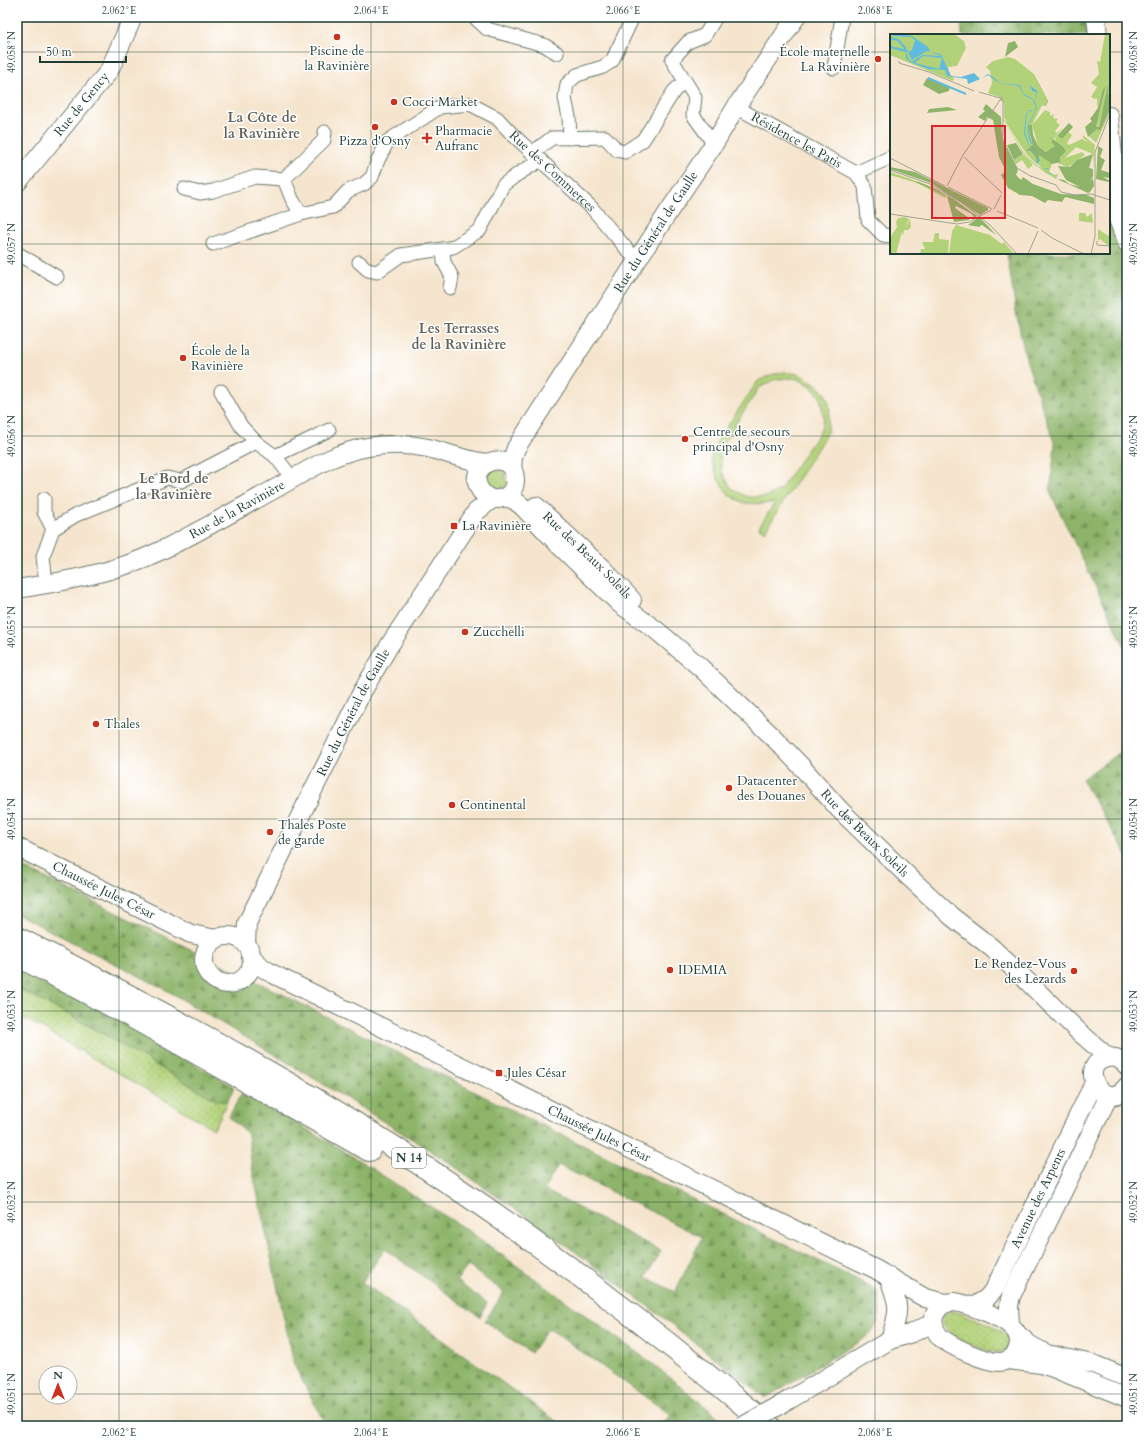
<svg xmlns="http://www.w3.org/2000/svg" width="1144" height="1443" viewBox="0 0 1144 1443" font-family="Cardo,serif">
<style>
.grass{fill:url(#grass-dots);stroke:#688856}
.forest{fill:url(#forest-firs);stroke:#56784e;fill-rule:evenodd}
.park{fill:#b2d279;stroke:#688856;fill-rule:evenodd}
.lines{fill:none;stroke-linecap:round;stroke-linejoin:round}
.street-casing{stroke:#6a786a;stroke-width:15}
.secondary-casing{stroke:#6a786a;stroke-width:20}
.highway-casing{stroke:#6a786a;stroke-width:24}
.street{stroke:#fff;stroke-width:13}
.secondary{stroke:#fff;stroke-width:18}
.highway{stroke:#fff;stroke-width:22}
.secondary-bridge-casing{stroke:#6a786a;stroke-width:20;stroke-linecap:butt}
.secondary-bridge{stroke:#fff;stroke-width:18}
.ticks{fill:none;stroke:#1f3d34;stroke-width:1;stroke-opacity:0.45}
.poi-dot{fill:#c8321e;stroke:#fff;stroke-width:1.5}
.labels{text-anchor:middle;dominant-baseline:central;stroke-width:3;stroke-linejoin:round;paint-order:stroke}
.shield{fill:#fff;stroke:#627771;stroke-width:1}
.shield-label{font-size:12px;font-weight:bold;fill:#1f3d34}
.poi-label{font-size:13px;fill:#1f3d34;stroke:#fff;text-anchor:start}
.street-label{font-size:13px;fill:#1f3d34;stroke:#fff}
.neighbourhood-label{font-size:14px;font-weight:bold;fill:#62625a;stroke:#fff}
.inset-river{fill:none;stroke:#61bbde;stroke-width:2}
.inset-road{fill:none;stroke:#a0a290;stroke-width:1}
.view{fill:#d62828;fill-opacity:0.15;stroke:#d62828;stroke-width:2}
.inset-edge{fill:none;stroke:#1f3d34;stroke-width:2}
.neatline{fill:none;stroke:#1f3d34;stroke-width:1.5}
.ticks-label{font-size:10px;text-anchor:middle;fill:#1f3d34}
</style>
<defs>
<pattern id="grass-dots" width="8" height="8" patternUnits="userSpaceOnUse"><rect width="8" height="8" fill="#b2d279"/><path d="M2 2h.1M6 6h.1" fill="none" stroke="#99b569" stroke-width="1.8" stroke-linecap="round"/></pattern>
<pattern id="forest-firs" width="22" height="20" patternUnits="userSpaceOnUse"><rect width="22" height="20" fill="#8db469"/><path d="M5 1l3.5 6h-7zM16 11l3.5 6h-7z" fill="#739457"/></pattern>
</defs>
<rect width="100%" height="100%" fill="#fff"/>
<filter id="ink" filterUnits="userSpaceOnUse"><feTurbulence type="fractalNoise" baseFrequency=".025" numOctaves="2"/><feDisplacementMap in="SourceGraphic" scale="8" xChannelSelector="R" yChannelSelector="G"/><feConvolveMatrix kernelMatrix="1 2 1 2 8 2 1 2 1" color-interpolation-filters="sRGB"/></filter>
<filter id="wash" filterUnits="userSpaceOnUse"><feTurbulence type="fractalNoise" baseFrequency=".012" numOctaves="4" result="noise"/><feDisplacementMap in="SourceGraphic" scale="16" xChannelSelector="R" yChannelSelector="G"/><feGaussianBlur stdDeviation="0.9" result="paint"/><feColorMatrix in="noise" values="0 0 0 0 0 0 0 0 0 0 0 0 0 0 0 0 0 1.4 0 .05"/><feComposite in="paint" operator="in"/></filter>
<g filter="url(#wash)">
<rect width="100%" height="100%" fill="#f6e5ce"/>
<path class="grass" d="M499,469L504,472L507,484L499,492L485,487V475L490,470Z
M17,988L77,1019L225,1101L230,1096L214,1129L31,1022L17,1015Z
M951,1311C962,1313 1030,1335 1003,1351C994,1357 954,1338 947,1330C943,1326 942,1322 943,1316Z"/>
<path class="forest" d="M961,17H1085L1088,35H962Z
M1109,202L1116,227L1127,248V651L1050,492L1055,445L1026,359L1016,312L1007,253H1109Z
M1127,747V856L1082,779Z
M17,864L280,993L493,1101L876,1289C880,1299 882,1317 875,1327C873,1331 870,1334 867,1337L765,1398L669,1322L573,1250L444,1159L310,1076L163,988L17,914ZM558,1165L702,1237L675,1292L646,1277L661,1251L544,1190Z
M17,970L96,1008L233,1086C234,1092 230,1096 225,1101H217L77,1019L17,988Z
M241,1094L293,1121L354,1157L470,1232L653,1364L717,1416L720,1423L715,1426H659L671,1415L548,1328L531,1353L485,1321L504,1292L468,1266L456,1281L487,1303L480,1317L385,1249L362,1282L563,1426H326L294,1365L252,1168L248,1134L229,1117Z"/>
<path class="park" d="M784,372L799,374L816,384L825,394L830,407L827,433L765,531L759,528L775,502L764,504L744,503L729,495L718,479L711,459L716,443L758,381L771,375ZM795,378L810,385L820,397L824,418L821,430L780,490L766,497H747L731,488L722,472L720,458L721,446L759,388L776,379Z"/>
</g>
<g filter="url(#ink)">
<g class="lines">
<defs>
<g id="street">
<path d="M474,17L487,29L544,45L557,53"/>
<path d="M834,68L842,17"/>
<path id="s1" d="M736,107L856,173L865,186L868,220L883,235L891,236"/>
<path d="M570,138L569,117L565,98L567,84L577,75L603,67L612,61L633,17"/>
<path d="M714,144L693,115L695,97L672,60L688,42L705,35L716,17"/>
<path d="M533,152L552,138L605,137L617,150L625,152L643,140L674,91L685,81"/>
<path d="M856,173L891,157"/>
<path d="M284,179L292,199L301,214"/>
<path d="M184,189L200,193L213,191L255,177L284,179L324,140L325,132"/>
<path id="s2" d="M213,244L301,214L333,207L348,191L364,184L372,177L378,160L388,141L440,107L470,104L497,118L512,134L591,207L637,261"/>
<path d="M17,253L57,277"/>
<path d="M359,262L368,270L377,272L401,255L443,249"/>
<path d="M450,288L452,277L444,262L443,249L453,247L480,230L503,185L518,174L541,160"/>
<path d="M221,391L241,426L256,442L275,456L293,479"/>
<path d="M275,456L329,430"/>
<path d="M44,499V512L53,529"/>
<path d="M46,584L43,556L53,529L76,515L167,478L181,481L256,442"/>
</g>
<g id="secondary">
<path d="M1096,17L1098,35"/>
<path d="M1109,116C1113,152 1114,189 1127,222"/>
<path id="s3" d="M17,183L109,71L133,17"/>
<path d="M1115,211L1127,243"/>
<path id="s4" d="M512,470L513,457L516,448L669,211L714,144L736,107L796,17"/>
<path id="s5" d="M505,497L514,500L523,507L561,547L620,604L656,630L700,667L772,736L799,764L839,809L909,877L951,916L992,948L1029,983L1078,1031L1109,1058"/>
<path id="s6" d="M536,506L602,568L632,600"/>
<path id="s7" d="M17,589C66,581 115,573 160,551C201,531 240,508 280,486C308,470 336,452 368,447C387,444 409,444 428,448C448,453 467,461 487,463"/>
<path id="s8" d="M17,847L191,934L216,939"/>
<circle cx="228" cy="960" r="24"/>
<path id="s9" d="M246,944L247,923L362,692L389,646L476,512L492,499C524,502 521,456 493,461C488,462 483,465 480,469C472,481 480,495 492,499"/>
<path id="s10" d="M251,957L263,968L271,973L875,1269L925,1298L946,1303"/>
<path d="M1127,1066C1122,1060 1116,1056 1108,1058C1074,1064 1105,1116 1127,1086"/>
<path d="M888,1276C900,1307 900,1309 890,1340"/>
<path d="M954,1302C968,1304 1002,1317 1012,1327C1020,1334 1021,1346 1015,1354C1011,1359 1005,1362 999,1362C985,1362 950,1346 940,1337C934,1330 931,1320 936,1312C940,1305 946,1302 954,1302Z"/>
<path id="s11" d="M973,1307L987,1298L995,1288L1094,1083"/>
<path d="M1010,1325L1009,1305L1011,1296L1068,1181L1109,1095"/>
<path d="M1018,1335L1030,1345L1047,1354L1093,1364L1127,1378"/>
<path d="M1008,1360L1041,1364L1053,1368L1127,1398"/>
<path d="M789,1400L890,1340L912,1333L933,1323"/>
</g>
<path id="highway" d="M17,938C170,1016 322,1097 464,1193C570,1265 671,1344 769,1426
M17,955L131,1016L369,1150"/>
</defs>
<use href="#street" class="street-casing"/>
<use href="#secondary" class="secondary-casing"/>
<use href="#highway" class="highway-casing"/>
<use href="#street" class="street"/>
<use href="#secondary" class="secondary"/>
<use href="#highway" class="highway"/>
<defs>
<path id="secondary-bridge" d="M743,1426L789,1400"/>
</defs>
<use href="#secondary-bridge" class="secondary-bridge-casing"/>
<use href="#secondary-bridge" class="secondary-bridge"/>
</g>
</g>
<path class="ticks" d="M119,17V1426M371,17V1426M623,17V1426M875,17V1426M1127,17V1426M17,52H891M1109,52H1127M17,244H891M1109,244H1127M17,436H1127M17,627H1127M17,819H1127M17,1011H1127M17,1202H1127M17,1394H46M70,1394H1127"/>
<g class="poi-dot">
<circle cx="337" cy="37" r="4"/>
<circle cx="878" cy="59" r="4"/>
<circle cx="394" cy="102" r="4"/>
<circle cx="375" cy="127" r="4"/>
<path d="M425 132h4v4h4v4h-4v4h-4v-4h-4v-4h4z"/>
<circle cx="183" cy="358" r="4"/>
<circle cx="685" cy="439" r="4"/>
<rect x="450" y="522" width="8" height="8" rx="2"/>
<circle cx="465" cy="632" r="4"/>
<circle cx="96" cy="724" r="4"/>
<circle cx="729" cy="788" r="4"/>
<circle cx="452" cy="805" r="4"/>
<circle cx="270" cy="832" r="4"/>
<circle cx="670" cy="970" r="4"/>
<circle cx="1074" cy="971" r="4"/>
<rect x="495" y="1069" width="8" height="8" rx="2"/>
</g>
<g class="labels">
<rect class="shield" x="392" y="1148" width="34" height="20" rx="3"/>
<g class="shield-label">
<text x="409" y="1158">N 14</text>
</g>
<g class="poi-label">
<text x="337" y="51" text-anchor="middle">Piscine de<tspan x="337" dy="15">la Ravinière</tspan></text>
<text x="870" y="52" text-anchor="end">École maternelle<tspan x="870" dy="15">La Ravinière</tspan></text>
<text x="402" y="102">Cocci Market</text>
<text x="435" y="131">Pharmacie<tspan x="435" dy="15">Aufranc</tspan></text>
<text x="375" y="141" text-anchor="middle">Pizza d'Osny</text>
<text x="191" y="351">École de la<tspan x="191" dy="15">Ravinière</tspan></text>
<text x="693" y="432">Centre de secours<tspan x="693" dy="15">principal d'Osny</tspan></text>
<text x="462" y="526">La Ravinière</text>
<text x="473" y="632">Zucchelli</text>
<text x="104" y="724">Thales</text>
<text x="737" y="781">Datacenter<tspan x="737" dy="15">des Douanes</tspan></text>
<text x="460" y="805">Continental</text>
<text x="278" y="825">Thales Poste<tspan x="278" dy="15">de garde</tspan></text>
<text x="1066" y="964" text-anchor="end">Le Rendez-Vous<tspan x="1066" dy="15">des Lezards</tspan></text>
<text x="678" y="970">IDEMIA</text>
<text x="507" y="1073">Jules César</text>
</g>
<g class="street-label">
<text stroke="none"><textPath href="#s3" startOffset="102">Rue de Gency</textPath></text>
<text stroke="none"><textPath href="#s1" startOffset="69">Résidence les Patis</textPath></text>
<text stroke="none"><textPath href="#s2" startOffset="415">Rue des Commerces</textPath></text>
<text stroke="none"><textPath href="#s4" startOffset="280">Rue du Général de Gaulle</textPath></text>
<text stroke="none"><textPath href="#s7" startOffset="236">Rue de la Ravinière</textPath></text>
<text stroke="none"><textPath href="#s6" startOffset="71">Rue des Beaux Soleils</textPath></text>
<text stroke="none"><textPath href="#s9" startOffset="257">Rue du Général de Gaulle</textPath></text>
<text stroke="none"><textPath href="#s5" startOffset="494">Rue des Beaux Soleils</textPath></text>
<text stroke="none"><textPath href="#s8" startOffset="97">Chaussée Jules César</textPath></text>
<text stroke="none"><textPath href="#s10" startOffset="391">Chaussée Jules César</textPath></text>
<text stroke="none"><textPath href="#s11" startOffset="129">Avenue des Arpents</textPath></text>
</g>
<g class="neighbourhood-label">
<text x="262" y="117">La Côte de<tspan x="262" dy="16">la Ravinière</tspan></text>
<text x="459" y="328">Les Terrasses<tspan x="459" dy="16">de la Ravinière</tspan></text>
<text x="174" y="478">Le Bord de<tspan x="174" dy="16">la Ravinière</tspan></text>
</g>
</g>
<g transform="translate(890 34)">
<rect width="220" height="220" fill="#f6e5ce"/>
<path d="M215,0H220V52L208,94L206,93L216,53L212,57L207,75V64L205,65L201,63L207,53L201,49L209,40L207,27L210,28ZM155,76L160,78V82L164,80L163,84L168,85L166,88L170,91L165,97L167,99L173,94L161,108L165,111L163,115L157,118L148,112L142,91ZM220,76V78L206,109L198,101L207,95L210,97ZM112,83L120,91L136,117H140L145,122L147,131L152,134L148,129L150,127L149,120L162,130L159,138L164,141L168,140L166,145L155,138L138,122ZM112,84L137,123L165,146L137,125ZM178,98L182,101L177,109L179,111L192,105L200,109L193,104V101L205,111L203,133V120L186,113L175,124L192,118L195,121L178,133L167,129L171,128L170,124L176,117L166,108L165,104L167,102L172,105ZM0,138L21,145L56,162L55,164L27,149L0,141ZM15,183L19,185L15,195L20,185L21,193L18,196H14L13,202L12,198L6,220L4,218L0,220V204L7,193L6,188L8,184ZM66,191L100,201L112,210L114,208L124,220H59L62,197ZM45,199H49V205L59,206L58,220H30L31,215H35L32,208H43Z" fill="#b2d279"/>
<path d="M125,7L128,13L115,23L118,9ZM37,44L60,53L59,57L49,60L33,51ZM147,46L158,67L156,72L152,71L142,90L143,101L148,112L156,118L165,112L161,108L163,105L173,113L176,117L170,124L171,128L162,130L149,121L150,127L147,130L145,122L140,117H136L116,85L120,84L137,93L139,104L143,112L138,94L143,47ZM218,51L220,76L210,97L207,95L198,103L195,93L202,87L200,85L208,74L212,57L216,52L206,93H209ZM96,70L111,83L112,105L128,136L126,141L131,146L133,143L143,150L171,160L197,161L204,164V170L175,163L172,168L158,166L155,169L142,162L130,161L118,154L111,141L116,137L109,123L103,86L97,83L95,87L88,83L95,77L93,75ZM58,73L67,76L37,79L39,75ZM179,89L183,93L172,105L167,102ZM126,109L133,120L124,126L117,111ZM208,112L213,115L210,123L215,126L211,136L220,139V144L213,143L220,147L218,148L206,145ZM203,120L199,134L203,135V142L200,149L203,144L204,152L200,158L198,159L167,145L174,146L179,150L190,153L176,146L168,132L180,133L187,126ZM0,133L25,138L98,174V176L90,181L41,149L0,135ZM23,147L29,148L44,154L64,165L87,182L84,184L82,180L66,172L65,174L79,184V186L64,188L57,162ZM89,183L97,191L106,201L92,191L89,193L78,191Z" fill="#8db469"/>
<path d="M0,0H64L74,7L76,14L67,32L58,33L60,41L64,43L63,47L0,21ZM118,23L125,25L144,40L158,67L156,72L152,71L142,91H138L142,111L136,117L114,83V69L109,63L98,59L102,49L100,37L96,33L103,27ZM189,179H195L197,183L202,179L203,189L189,187Z" fill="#b2d279"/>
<path d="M133,120L143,131L138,135L132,126L126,130L124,126ZM208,195L220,203V211H217L210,205L208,207Z" fill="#b2d279"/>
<path d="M10,0L22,2L38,13L40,18L51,20L61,42L71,43L84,39L90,45L78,50L77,45L57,42L55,36L38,35L20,28L16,24V18L0,14L16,17L18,24L22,28L32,21L52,22L37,17L22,26L18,18L22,16L25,6L21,3L0,2ZM33,22L52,24L49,35L25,29ZM98,40L103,43L110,49L130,51L134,60L143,65L145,68L146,58L142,57L140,51L147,57L145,69L147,74L138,93L140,104L144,114L166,131L145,115L139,106L137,93L145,77H139L137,80L135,98L136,101L140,114L148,123L149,126L147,128L152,134H158L159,138L167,143L159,139L158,135L152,134L146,128L148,123L140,115L134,99L136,80L139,76L145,77L146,74L143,66L134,61L129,52L109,49L98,41L92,44Z" fill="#61bbde" fill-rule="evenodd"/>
<path class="inset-river" d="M0,4L8,6L16,15M0,13L18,17M38,44L76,60"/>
<path class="inset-road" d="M9,27V29L39,38L84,57M89,58L110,64M112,99L113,106L127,134L142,143M113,101V66M73,121L112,63L111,67M74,123L112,159M0,124L55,152M0,136L40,150L71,168L100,191L127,220M141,142L166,151L171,158L185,161L201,160L220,166M57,152L73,121M58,153L102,175M104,175L111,161M107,177L148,194M0,180L67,190L79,188L101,176M151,196L162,204L194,220M207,207V211L220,212M138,220L148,197M201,220L205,202V118L220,80"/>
<path class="view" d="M42,92H115V184H42Z"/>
<rect width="220" height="220" class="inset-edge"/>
</g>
<rect width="1144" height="1443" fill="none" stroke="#fff" stroke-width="44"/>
<g transform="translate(58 1385)"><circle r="19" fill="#ffffff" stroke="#a5b1ae"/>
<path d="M0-3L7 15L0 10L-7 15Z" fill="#c8321e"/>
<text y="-6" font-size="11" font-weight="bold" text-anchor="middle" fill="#1f3d34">N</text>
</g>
<path d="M40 56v6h86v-6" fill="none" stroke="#1f3d34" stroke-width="2"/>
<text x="46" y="56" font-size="12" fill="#1f3d34" stroke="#ffffff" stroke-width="3" paint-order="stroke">50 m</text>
<rect x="22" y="22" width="1100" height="1399" class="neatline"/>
<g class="ticks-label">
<text x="119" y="14">2.062°E</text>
<text x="371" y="14">2.064°E</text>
<text x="623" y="14">2.066°E</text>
<text x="875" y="14">2.068°E</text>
<text transform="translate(11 52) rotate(-90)" y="4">49.058°N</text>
<text transform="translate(1133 52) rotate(-90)" y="4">49.058°N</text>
<text transform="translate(11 244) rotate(-90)" y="4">49.057°N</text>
<text transform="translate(1133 244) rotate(-90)" y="4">49.057°N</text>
<text transform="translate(11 436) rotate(-90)" y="4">49.056°N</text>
<text transform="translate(1133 436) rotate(-90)" y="4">49.056°N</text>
<text transform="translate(11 627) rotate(-90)" y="4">49.055°N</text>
<text transform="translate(1133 627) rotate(-90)" y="4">49.055°N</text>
<text transform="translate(11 819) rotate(-90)" y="4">49.054°N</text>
<text transform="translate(1133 819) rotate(-90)" y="4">49.054°N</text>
<text transform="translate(11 1011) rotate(-90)" y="4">49.053°N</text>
<text transform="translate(1133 1011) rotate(-90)" y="4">49.053°N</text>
<text transform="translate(11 1202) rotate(-90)" y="4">49.052°N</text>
<text transform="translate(1133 1202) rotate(-90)" y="4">49.052°N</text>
<text transform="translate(11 1394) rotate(-90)" y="4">49.051°N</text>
<text transform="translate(1133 1394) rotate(-90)" y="4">49.051°N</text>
<text x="119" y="1436">2.062°E</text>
<text x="371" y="1436">2.064°E</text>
<text x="623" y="1436">2.066°E</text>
<text x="875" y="1436">2.068°E</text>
</g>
</svg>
